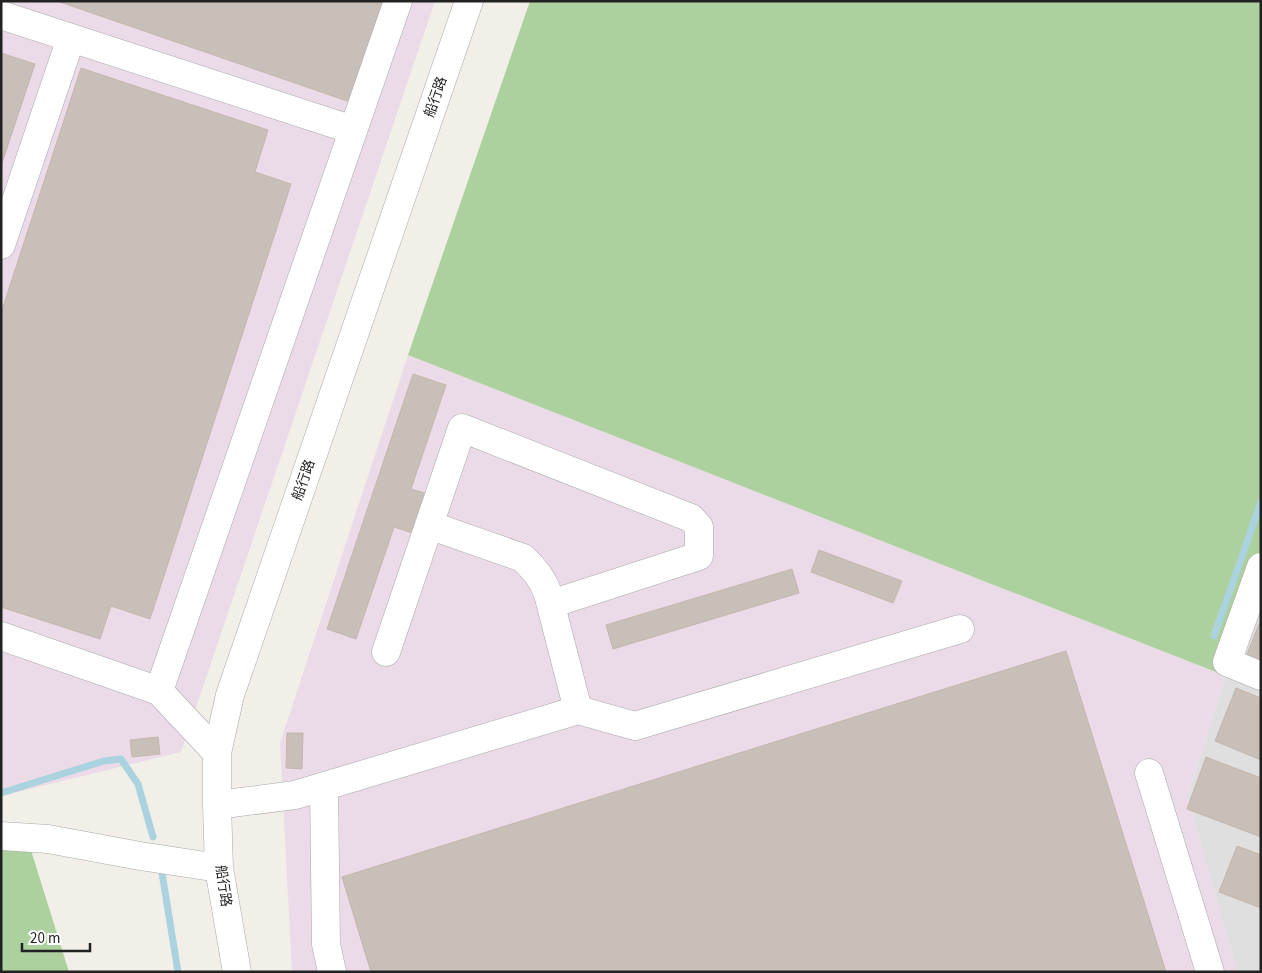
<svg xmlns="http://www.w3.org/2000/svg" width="1262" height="973" viewBox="0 0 1262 973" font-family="'Source Sans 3','Noto Sans SC',sans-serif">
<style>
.residential{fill:#e0dfdf}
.industrial{fill:#ebdbe8}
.forest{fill:#add19e}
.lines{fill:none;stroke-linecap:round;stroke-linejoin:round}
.stream{stroke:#aad3df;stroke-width:7}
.building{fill:#c7bfb8;stroke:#c4b6ab}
.minor-casing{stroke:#a9a9a9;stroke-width:29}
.minor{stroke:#fff;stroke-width:28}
.labels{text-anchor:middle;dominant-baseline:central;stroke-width:5;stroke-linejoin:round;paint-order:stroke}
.street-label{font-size:14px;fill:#222;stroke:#fff}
</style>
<rect width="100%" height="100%" fill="#f2efe9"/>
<path class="residential" d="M1261,570V972H1237L1187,796Z"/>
<path class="industrial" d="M1,1H435L181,752L1,796Z
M408,355L1226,676L1187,796L1237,972H292L280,743Z"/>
<path class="forest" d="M530,1H1261V570L1226,676L408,355Z
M1,847H30L69,972H1Z"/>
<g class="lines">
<path class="stream" d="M1214,636L1261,502
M1,793L104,761L121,759L138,784L153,837
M162,873L178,972"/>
</g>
<path class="building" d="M57,1H385L350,102Z
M1,53L35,64L1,166Z
M81,68L268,130L255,172L291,184L150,619L111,606L100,639L1,607V313Z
M413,374L446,385L411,489L431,495L418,535L394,527L356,639L327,629Z
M819,550L902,581L893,603L811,572Z
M792,569L799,593L613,649L606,625Z
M1261,619V666L1245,659Z
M1066,651L1166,972H371L342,877Z
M1236,688L1261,698V760L1215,741Z
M287,733H303L302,769L286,768Z
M158,737L160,754L132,757L130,740Z
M1206,757L1261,778V837L1187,809Z
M1237,846L1261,855V908L1219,892Z"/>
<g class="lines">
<defs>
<path id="minor" d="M1,15L353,130
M1,245L71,38
M429,525L523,558C534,569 543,579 548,594L578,710
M1261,567L1227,662L1261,676
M1,636L159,691L217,753
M386,652L462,428L691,518L699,527V556L551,604
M159,691L398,1
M1149,773L1210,972
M324,786L326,944L332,972
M217,805L295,795L578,710L635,726L960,629
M1,836L48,839L140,856L219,868
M237,972L219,868L217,805V753L230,695L469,1"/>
</defs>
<use href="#minor" class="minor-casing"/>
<use href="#minor" class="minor"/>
</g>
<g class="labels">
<g class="street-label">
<text transform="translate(436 97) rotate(-71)">船行路</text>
<text transform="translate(304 480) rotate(-71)">船行路</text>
<text transform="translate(223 886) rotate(82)">船行路</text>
</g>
</g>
<rect width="1262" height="973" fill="none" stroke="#222222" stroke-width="5"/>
<path d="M22 943v8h68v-8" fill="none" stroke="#222222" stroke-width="2.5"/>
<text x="30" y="943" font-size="15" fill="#222222" stroke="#ffffff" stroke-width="4" paint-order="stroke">20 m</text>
</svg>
